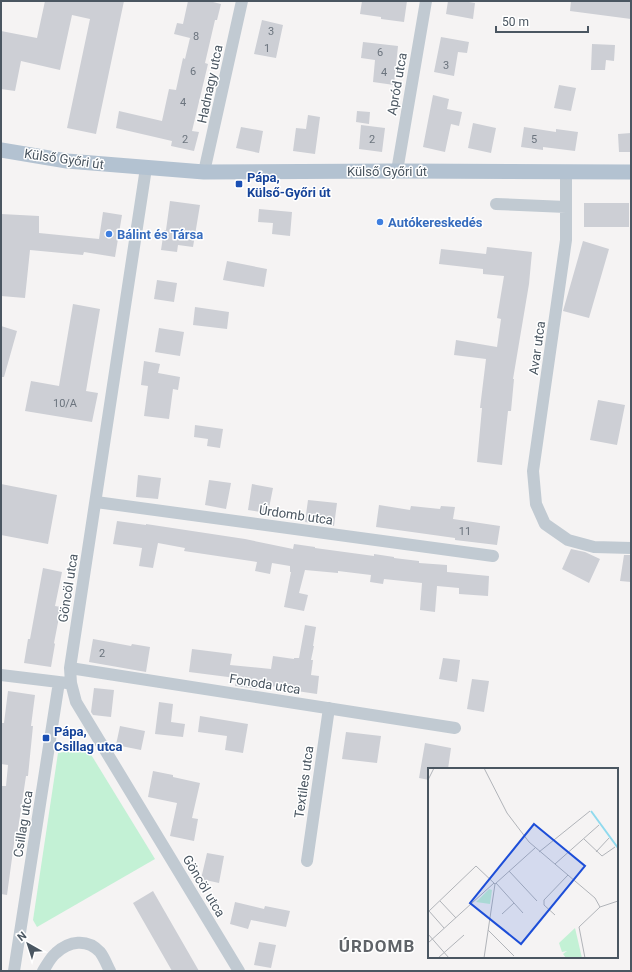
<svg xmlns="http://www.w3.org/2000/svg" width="632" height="972" viewBox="0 0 632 972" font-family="Roboto,sans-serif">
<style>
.green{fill:#c3f1d5}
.building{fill:#cdcfd5}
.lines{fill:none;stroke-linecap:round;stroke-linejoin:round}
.minor{stroke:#c1cad2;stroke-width:12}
.major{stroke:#b3c2d1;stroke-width:15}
.transit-dot{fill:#1a4fb4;stroke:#fff;stroke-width:1.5}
.shop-dot{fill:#3f7fe0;stroke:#fff;stroke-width:1.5}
.labels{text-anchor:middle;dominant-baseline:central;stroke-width:3;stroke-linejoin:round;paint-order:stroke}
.number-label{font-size:11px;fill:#6b747e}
.street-label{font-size:13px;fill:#4a5661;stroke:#fff}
.transit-label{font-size:13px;font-weight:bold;fill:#164399;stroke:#fff;text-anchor:start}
.shop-label{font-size:13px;font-weight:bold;fill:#366cbe;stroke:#fff;text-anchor:start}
.district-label{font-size:17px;font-weight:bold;letter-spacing:1px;fill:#5f6368;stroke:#fff}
.inset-river{fill:none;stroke:#90daee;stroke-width:2}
.inset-road{fill:none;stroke:#b1b4b9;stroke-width:1}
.view{fill:#1d4ed8;fill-opacity:0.15;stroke:#1d4ed8;stroke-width:2}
.inset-edge{fill:none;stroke:#4a5661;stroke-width:2}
</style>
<rect width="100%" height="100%" fill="#f5f3f3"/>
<path class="green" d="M87,748L155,859L37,927L33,920L58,753Z"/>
<path class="building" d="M45,1H124L96,134L67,128L90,19L72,15L60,70L21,61L15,91L1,89V31L37,38Z
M188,1H209L221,4L217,20H215L205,63L208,64L192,131L199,132L194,151L171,146L172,141L116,128L119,111L162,121L169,89L176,90L183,58L185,59L190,38L174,34L177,23L183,24Z
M362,1H407L404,22L381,19V17L360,14Z
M448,1H463L475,3L473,19L446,14Z
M571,1H631V19L570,11Z
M262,20L283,25L276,58L254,54Z
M441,37L469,42L467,53L458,52L454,76L434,72Z
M363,42L398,46L394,85L373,82L375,60L361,58Z
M592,44L615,45L614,61L606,60L605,70H591Z
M559,85L576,88L571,111L554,108Z
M433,95L449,99L447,109L462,112L459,126L451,124L445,152L423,147Z
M357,111L370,112L369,124L356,122Z
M308,115L320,117L315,154L293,151L296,128L306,129Z
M473,123L496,128L491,153L468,148Z
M361,125L385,128L382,152L359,149Z
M241,127L263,131L259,153L236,148Z
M524,127L556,132V129L578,132L575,151L543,147V150L521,147Z
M631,133V152H619L618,134Z
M170,201L200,205L193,247L178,245L177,252L161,250L164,230H166Z
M584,203H629V227H584Z
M259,209L292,212L290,236L272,234L273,223L258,222Z
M103,212L122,215L115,257L84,252L83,255L30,250L25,298L1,296V214L39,216V233L99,239Z
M583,241L609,249L589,318L563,311Z
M487,247L532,252L529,284L513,379H514L511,411H508L502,465L477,462L482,408H480L486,359L454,355L456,340L497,347L501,319L497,318L504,276L483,274V269L439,264L441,249L486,254Z
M227,261L267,269L264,287L223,280Z
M157,280L177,283L174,302L154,299Z
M73,304L100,309L86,391L98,393L92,422L25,411L31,381L59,386Z
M195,307L229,312L227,329L193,325Z
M1,326L17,331L4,377H1Z
M159,328L184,332L180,356L155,352Z
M144,361L160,364L158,373L180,377L178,390L173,389L169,419L144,416L148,386L141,385Z
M598,400L625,405L617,445L590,440Z
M195,425L223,429L220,448L207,446L208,439L194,437Z
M138,475L161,478L158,499L136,497Z
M209,480L231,483L226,509L205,505Z
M1,484L57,495L48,544L1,535Z
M252,484L273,488L268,513L248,510Z
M308,500L337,503L334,526L305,522Z
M379,505L410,510L411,506L440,509L441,506L455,507L453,519L500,526L497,545L455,540V538L376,527Z
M117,521L146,525V524L245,539L293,549L294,544L315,547V548L374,556V554L394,557V558L419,561V563L447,565V572L489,576L488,596L459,594V588L437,586L435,612L420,610L422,583L384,579L383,584L370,582L371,575L338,571V573L305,570L299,593L308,595L304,611L284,607L291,572H290V566L272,563L270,574L255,571L257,562L184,551L185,548L158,543L153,568L139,566L142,548L113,544Z
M571,549L585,552L600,559L589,583L562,569Z
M624,555H631V582L620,581Z
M43,568L62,572L55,606L61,607L54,643L55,644L51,667L24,663L28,639H30Z
M305,625L316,627L313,646H314L311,660H313L311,675L319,676L317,694L290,690V689L257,684V689L235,686L236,678L189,672L192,649L232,654L230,665L271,669L273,656L294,659V658H299Z
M93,639L131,646L132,644L150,647L146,672L89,662Z
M443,658L460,660L457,682L439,679Z
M472,679L489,681L484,712L467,709Z
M94,688L114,690L111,717L93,715L91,712Z
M8,691L35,695L31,726H33L28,776H26L17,836H15L7,895L1,894V786H6L8,765L1,764V723H4Z
M159,702L173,704L171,722L185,724L183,737L155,734Z
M200,716L248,724L243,753L225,750L227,736L198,732Z
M120,726L145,731L141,750L116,745Z
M346,732L381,736L377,763L342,759Z
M425,743L451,748L448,769H429V780L419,778Z
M153,771L173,775V777L200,783L192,818L198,819L194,841L170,836L177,803L148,797Z
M207,853L224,856L219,883L201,879Z
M153,891L199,971H172L133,903Z
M235,902L264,909L265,906L290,911L286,927L251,920L248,929L230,924Z
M259,942L276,945L271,968L254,965Z"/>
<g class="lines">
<path class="minor" d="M146,168L70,668L71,683L76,702L239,971
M397,171L426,1
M204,172L242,1
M566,173V240L533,471L536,504L545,524L568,540L594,547L631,548
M496,204L566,207
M96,502L493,556
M70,668L455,728
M1,675L67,683
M307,861L329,708
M14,971L59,682
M43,971C47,965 50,958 56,953C69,941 87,938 100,952C104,957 107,965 110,971"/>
<path class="major" d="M1,150L67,161L204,172L397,171L631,172"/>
</g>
<g class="transit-dot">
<rect x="235" y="180" width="8" height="8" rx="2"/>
<rect x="42" y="734" width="8" height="8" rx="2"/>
</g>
<g class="shop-dot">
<circle cx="380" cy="222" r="4"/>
<circle cx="109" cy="234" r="4"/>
</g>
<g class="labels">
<g class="number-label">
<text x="271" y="31">3</text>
<text x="196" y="36">8</text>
<text x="267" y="48">1</text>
<text x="380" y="52">6</text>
<text x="446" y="65">3</text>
<text x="193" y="71">6</text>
<text x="384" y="72">4</text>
<text x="183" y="102">4</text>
<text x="185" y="139">2</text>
<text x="372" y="139">2</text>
<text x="534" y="139">5</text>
<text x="65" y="403">10/A</text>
<text x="465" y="531">11</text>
<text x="102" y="653">2</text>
</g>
<g class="street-label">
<text transform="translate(210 84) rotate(-78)">Hadnagy utca</text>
<text transform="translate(397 84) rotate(-80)">Apród utca</text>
<text transform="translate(64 159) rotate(8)">Külső Győri út</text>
<text x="387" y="171">Külső Győri út</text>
<text transform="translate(537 348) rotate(-82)">Avar utca</text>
<text transform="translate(296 515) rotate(8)">Úrdomb utca</text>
<text transform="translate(68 588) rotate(-81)">Göncöl utca</text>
<text transform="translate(265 684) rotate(9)">Fonoda utca</text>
<text transform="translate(304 782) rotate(-82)">Textiles utca</text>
<text transform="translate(23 824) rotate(-81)">Csillag utca</text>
<text transform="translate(204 886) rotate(59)">Göncöl utca</text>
</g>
<g class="transit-label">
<text x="247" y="177">Pápa,<tspan x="247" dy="15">Külső-Győri út</tspan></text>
<text x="54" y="731">Pápa,<tspan x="54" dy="15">Csillag utca</tspan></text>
</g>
<g class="shop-label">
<text x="388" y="222">Autókereskedés</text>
<text x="117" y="234">Bálint és Társa</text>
</g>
<g class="district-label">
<text x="377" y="946">ÚRDOMB</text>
</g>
</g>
<g transform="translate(428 768)">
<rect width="190" height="190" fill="#f5f3f3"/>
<path d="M61,121L64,122L62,136L48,134ZM147,160L154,190H138L135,186L139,183L134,184L131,175Z" fill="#c3f1d5"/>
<path class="inset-river" d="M163,43L190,80"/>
<path class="inset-road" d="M56,0L79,45L101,74L167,130L172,139L190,133M0,12L6,0M156,71L174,88L187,79M111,84L162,43M168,84L181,70M127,96L171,57M81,103L109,133M68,115L95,145M12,133L28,150M1,143L16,160M0,144L48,98L67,116M74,146L86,135M127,147L116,137V132L140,107M60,162L86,188M0,166L21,190M0,175L66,115M10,190L36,167M56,190L67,116L107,80M157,190L151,159L172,139"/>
<path class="view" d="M106,56L157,98L93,176L42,135Z"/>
<rect width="190" height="190" class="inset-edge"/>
</g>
<rect width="632" height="972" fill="none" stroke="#4a5661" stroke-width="4"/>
<g transform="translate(28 944) rotate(321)" stroke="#ffffff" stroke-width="3" paint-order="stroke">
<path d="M0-3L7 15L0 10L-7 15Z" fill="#4a5661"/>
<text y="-6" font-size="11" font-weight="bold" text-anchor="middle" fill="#4a5661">N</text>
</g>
<path d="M496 26v6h92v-6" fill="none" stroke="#4a5661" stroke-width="2"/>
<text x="502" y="26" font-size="12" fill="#4a5661" stroke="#ffffff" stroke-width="3" paint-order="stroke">50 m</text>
</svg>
